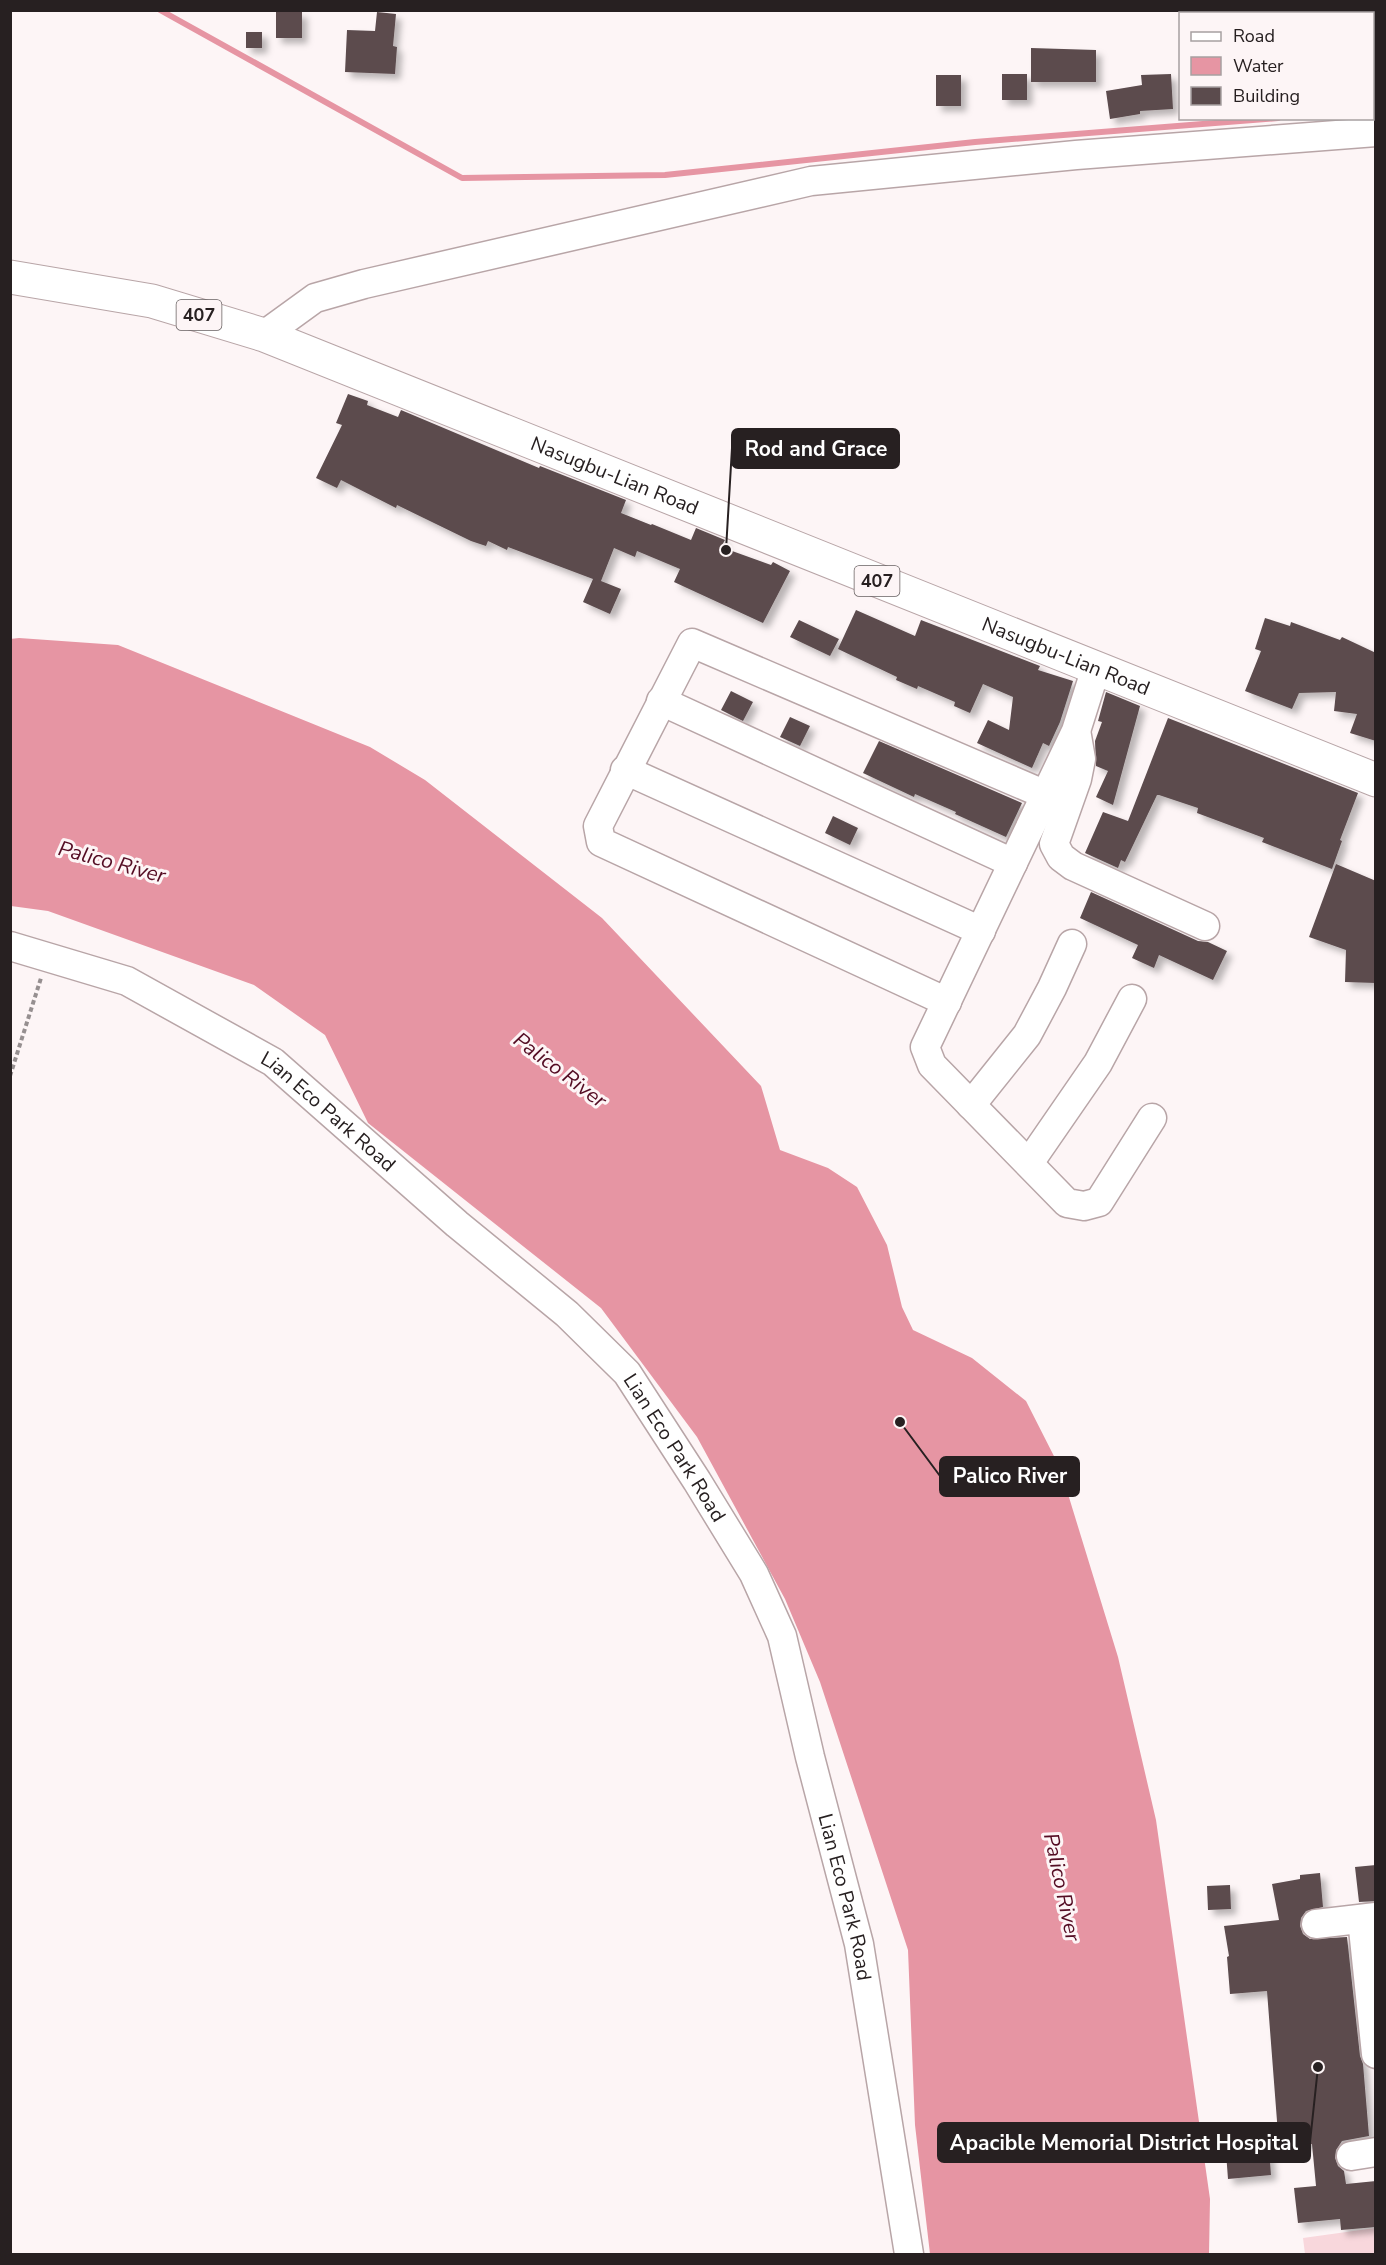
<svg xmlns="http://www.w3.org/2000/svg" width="1386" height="2265" viewBox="0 0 1386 2265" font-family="'Nunito Sans',sans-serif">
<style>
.green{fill:#f8d7dc}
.water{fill:#e695a3}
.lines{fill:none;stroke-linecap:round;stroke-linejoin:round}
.stream{stroke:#e695a3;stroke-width:6}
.building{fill:#5b4b4d;filter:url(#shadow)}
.minor-casing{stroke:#b8a5a7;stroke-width:31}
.major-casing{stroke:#b8a5a7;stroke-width:35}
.path{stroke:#968f90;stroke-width:4;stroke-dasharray:4.5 3;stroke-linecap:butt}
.minor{stroke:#fff;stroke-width:28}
.major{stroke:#fff;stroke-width:33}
.labels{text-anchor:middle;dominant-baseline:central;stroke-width:6;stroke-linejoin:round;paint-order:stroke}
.shield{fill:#fdf5f6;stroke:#676061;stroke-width:1.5}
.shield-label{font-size:18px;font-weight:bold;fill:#272021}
.street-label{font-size:20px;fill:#272021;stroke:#fdf5f6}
.water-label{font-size:21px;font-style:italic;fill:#540c23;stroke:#fdf5f6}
.leader{fill:none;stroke:#272021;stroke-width:2}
.callout-dot{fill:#272021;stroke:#fdf5f6;stroke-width:2}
.callout{fill:#272021;stroke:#272021;stroke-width:2}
.callout-label{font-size:21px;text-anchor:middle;font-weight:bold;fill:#fff}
</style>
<defs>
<filter id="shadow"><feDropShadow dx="5.5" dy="5.5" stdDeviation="3" flood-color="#0004"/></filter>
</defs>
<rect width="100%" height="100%" fill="#fdf5f6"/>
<path class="green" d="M1375,2228V2254H1305L1303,2238Z"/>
<path class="water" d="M19,638L118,645L370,747L425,780L602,918L761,1086L780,1150L828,1168L857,1187L887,1245L902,1307L913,1330L972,1358L1026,1401L1060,1468L1118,1657L1156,1820L1210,2199L1209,2254H930L915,2125L908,1950L820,1682L785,1599L697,1437L601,1308L368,1123L325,1035L254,985L48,911L11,906L10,639Z"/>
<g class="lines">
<path class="stream" d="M160,10L462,178L665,175L975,142L1278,118
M1372,112L1376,111"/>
</g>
<path class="building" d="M276,12H302V38H276Z
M377,12L396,14L393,46L397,47L395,74L345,72L347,30L375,31Z
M246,32H262V48H246Z
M1031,48L1096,50V82H1031Z
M1002,74H1027V100H1002Z
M1171,74L1173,109L1140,111V114L1110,119L1106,91L1142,85L1141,75Z
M936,75H961V106H936Z
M348,394L368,401L367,405L398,417L401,410L539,468L540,466L626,500L621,513L651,525L652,524L691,540L696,528L725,540L721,547L771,565L773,562L790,571L763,623L674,582L680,569L637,551L635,557L614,548L601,581L621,589L610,614L583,602L593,579L508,547L507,550L488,541L486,546L471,541L397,505L396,508L341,480L337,488L316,478L342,425L336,423Z
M856,610L915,636L921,620L1040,666L1038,670L1073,681L1060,722L1049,746L1043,743L1032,768L977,743L988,720L1009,730L1013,697L983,684L970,713L954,706L955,702L918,686L917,689L896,680L897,677L838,649Z
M1265,618L1290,626L1291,622L1340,640L1342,637L1376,653V741L1350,733L1357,714L1334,711L1336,692L1299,693L1292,709L1245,691L1261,651L1255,649Z
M799,620L839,639L830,656L790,637Z
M731,691L753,702L743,721L721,710Z
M1106,692L1140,706L1113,805L1096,797L1108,771L1096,766L1095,741L1102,722L1098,721Z
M790,717L810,726L800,746L780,737Z
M1168,718L1358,793L1340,840L1342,841L1332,869L1262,842L1264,838L1197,813L1198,808L1159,795H1157L1125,862L1121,860L1118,868L1085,853L1103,812L1128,821Z
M879,741L1022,803L1006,837L955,814L956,812L915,794L914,797L863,773Z
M833,816L858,828L850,845L825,833Z
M1336,864L1376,881V983L1345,982L1346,950L1309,937Z
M1091,892L1198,941L1208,942L1227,951L1213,980L1159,955L1154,968L1132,958L1138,945L1080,918Z
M1376,1865V1901L1359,1902L1355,1867Z
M1320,1873L1323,1907L1306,1911L1301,1918L1300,1926L1303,1934L1310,1939L1347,1937L1360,2056L1363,2064L1369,2136L1342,2141L1336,2150L1335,2158L1338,2166L1344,2171L1346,2184L1376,2181V2227L1341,2230L1340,2219L1298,2223L1294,2188L1316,2186L1312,2144L1279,2147L1267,1991L1230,1994L1227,1957L1229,1956L1224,1926L1279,1920L1272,1884L1300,1879V1875Z
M1230,1885L1231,1909L1208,1910L1207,1886Z
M1268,2136L1271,2175L1228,2179L1225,2139Z"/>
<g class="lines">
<defs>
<g id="minor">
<path d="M264,335L315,298L364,284L811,181L1076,155L1376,132"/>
<path d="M1096,668L1076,731L925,1047L932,1065L1067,1203L1084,1206L1099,1202L1152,1118"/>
<path d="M661,701L1013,863"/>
<path d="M1077,736L1081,759L1077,779L1054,844L1061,857L1073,866L1205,926"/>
<path d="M625,770L981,931"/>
<path id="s1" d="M10,946L127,981L273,1062L457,1224L567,1314L627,1373L697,1481L754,1574L782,1636L810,1757L859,1944L909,2254"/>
<path d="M947,1002L601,842L598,826L692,643L1046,795"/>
<path d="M971,1105L1027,1035L1052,988L1072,944"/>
<path d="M1029,1163L1098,1063L1132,999"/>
<path d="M1362,1919L1376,2054"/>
<path d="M1316,1924L1376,1917"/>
<path d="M1351,2156L1376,2152"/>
</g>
<g id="major">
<path id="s2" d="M10,277L152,301L264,335L1376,780"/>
</g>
</defs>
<use href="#minor" class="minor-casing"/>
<use href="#major" class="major-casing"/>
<path class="path" d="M10,1076L41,978"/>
<use href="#minor" class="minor"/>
<use href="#major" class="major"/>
</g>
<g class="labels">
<g class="shield">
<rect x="176.5" y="300" width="45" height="30" rx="4.5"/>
<rect x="854.5" y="566" width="45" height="30" rx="4.5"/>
</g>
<g class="shield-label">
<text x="199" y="315">407</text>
<text x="877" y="581">407</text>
</g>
<g class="street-label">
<text stroke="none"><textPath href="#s2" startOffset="639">Nasugbu-Lian Road</textPath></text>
<text stroke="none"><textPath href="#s2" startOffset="1125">Nasugbu-Lian Road</textPath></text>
<text stroke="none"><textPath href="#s1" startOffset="363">Lian Eco Park Road</textPath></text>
<text stroke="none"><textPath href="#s1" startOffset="849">Lian Eco Park Road</textPath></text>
<text stroke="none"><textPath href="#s1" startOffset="1335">Lian Eco Park Road</textPath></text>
</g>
<g class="water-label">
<text transform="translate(112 862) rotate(15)">Palico River</text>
<text transform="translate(560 1070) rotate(37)">Palico River</text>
<text transform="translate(1062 1887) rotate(78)">Palico River</text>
</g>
</g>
<path class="leader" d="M726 550L732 448M900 1422L940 1476M1318 2067L1310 2142"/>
<g class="callout-dot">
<circle cx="726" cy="550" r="6"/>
<circle cx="900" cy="1422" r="6"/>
<circle cx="1318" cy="2067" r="6"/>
</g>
<g class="callout">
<rect x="732" y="429" width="167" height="39" rx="6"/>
<rect x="940" y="1457" width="139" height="39" rx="6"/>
<rect x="938" y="2123" width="372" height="39" rx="6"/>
</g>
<g class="callout-label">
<text x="816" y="456">Rod and Grace</text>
<text x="1010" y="1483">Palico River</text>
<text x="1124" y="2150">Apacible Memorial District Hospital</text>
</g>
<rect width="1386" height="2265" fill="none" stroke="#272021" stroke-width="24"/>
<rect x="1179" y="12" width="195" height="108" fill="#fdf5f6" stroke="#a7a0a1" stroke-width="1.5"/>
<rect x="1191" y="32" width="30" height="9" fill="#ffffff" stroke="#a7a0a1" stroke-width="1.5"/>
<text x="1233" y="42" font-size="18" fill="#272021">Road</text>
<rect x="1191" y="57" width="30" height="18" fill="#e695a3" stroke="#a7a0a1" stroke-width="1.5"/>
<text x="1233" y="72" font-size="18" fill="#272021">Water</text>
<rect x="1191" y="87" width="30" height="18" fill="#5b4b4d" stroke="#a7a0a1" stroke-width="1.5"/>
<text x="1233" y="102" font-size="18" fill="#272021">Building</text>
</svg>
